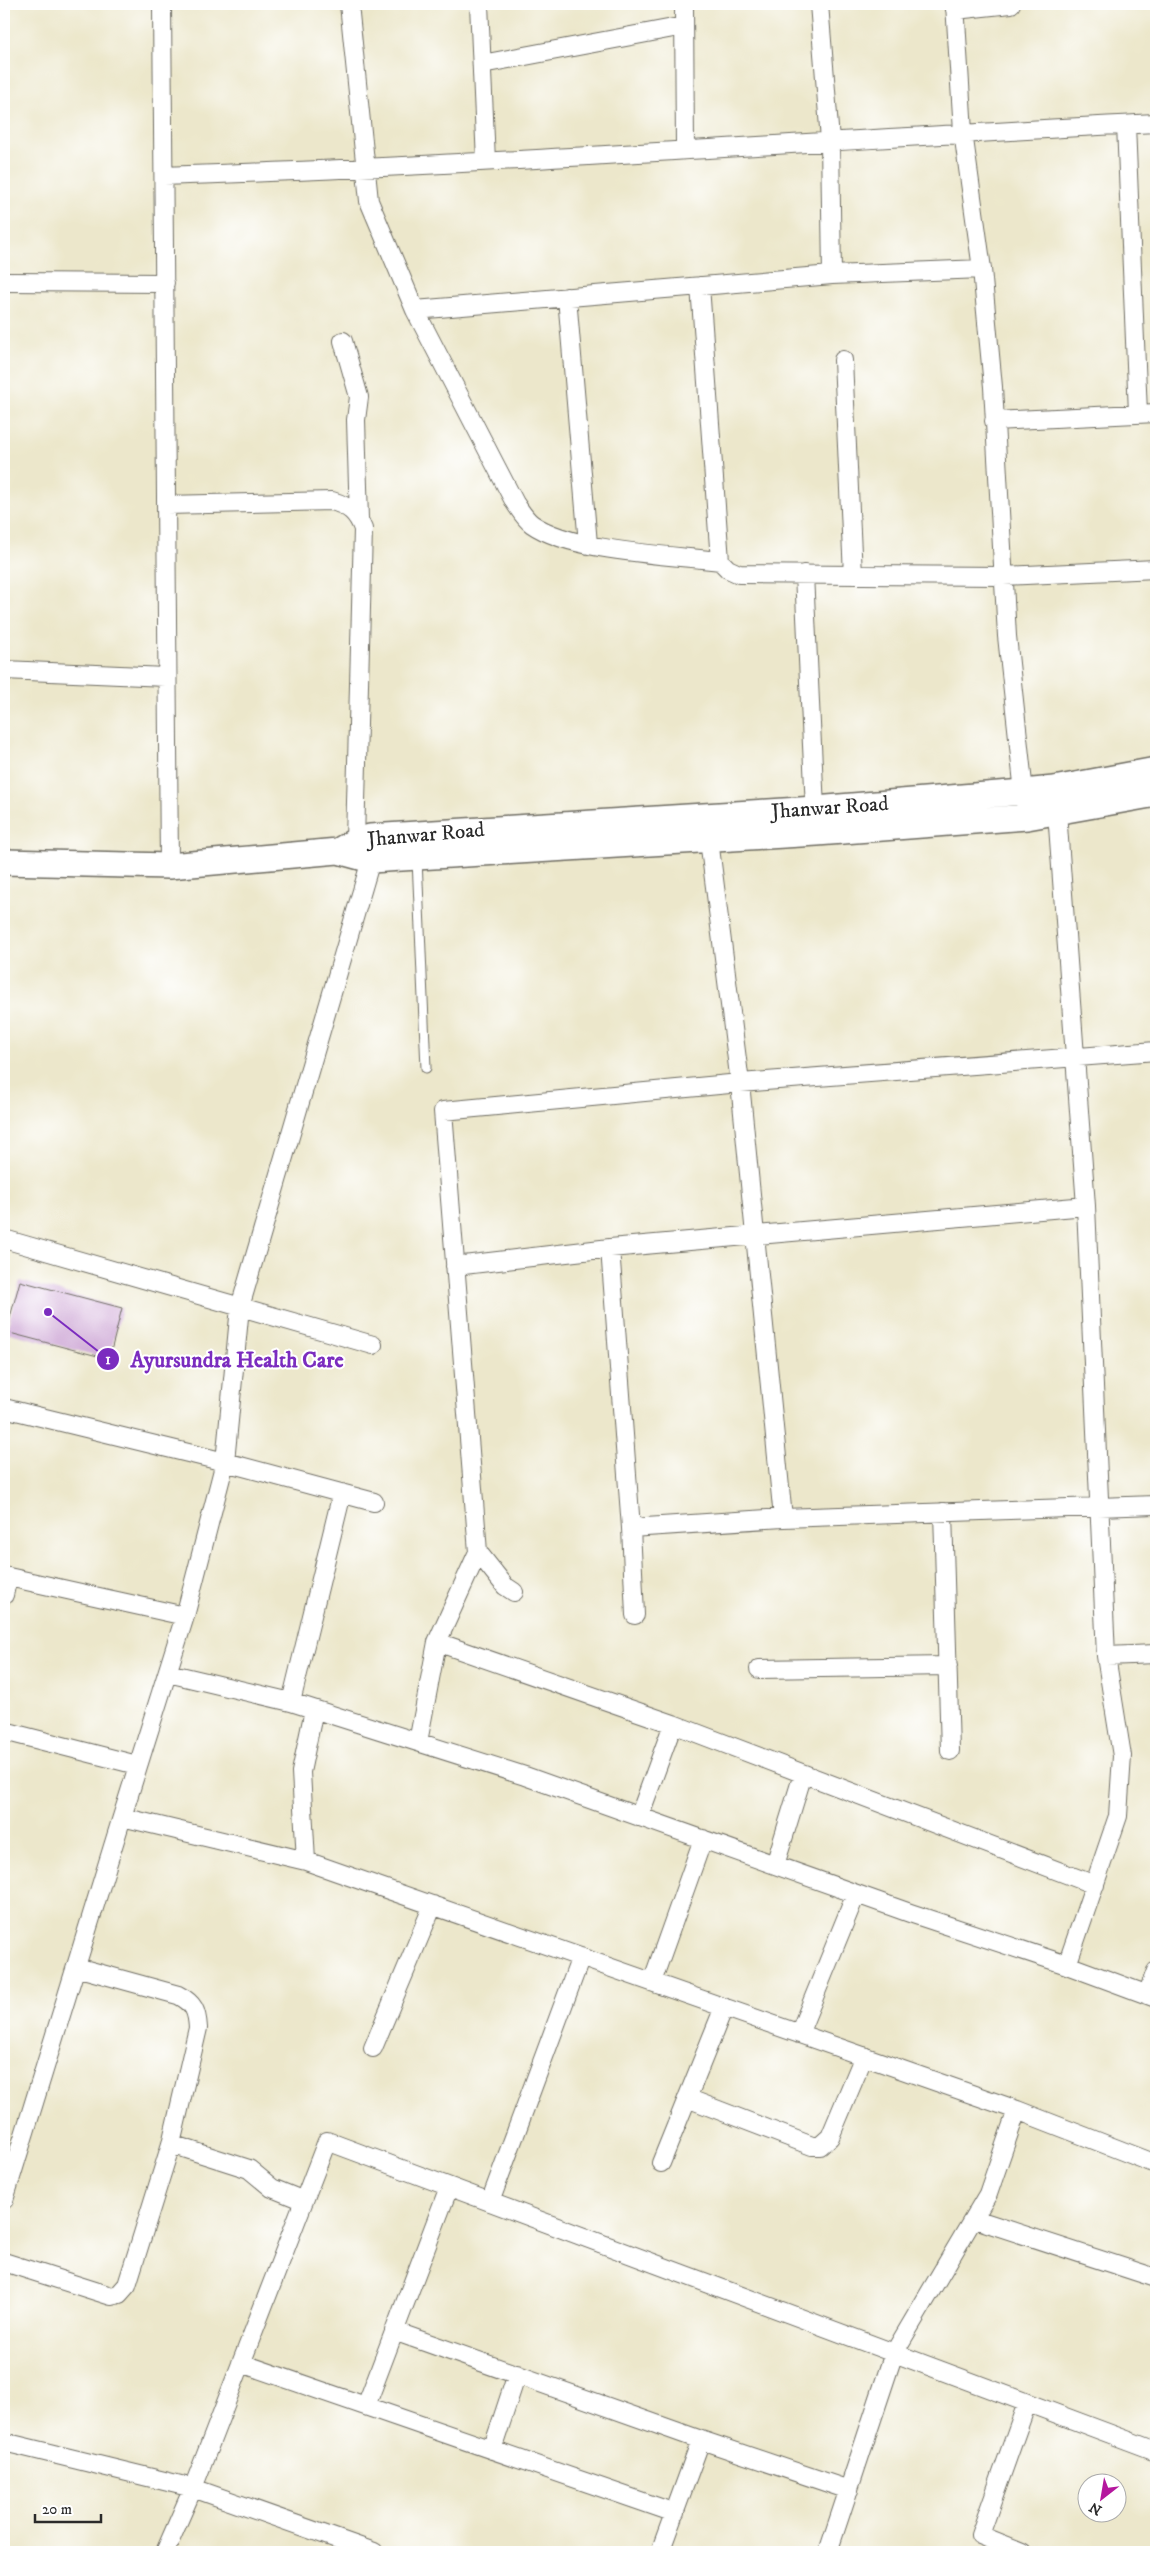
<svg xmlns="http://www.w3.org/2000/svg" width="1160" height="2556" viewBox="0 0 1160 2556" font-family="'IM FELL DW Pica',serif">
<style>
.building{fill:#c99fd1}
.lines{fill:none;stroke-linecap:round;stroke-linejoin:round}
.lane-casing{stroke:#6f6d63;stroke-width:11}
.street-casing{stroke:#6f6d63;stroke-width:20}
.secondary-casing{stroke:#6f6d63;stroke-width:28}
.lane{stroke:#fff;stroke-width:9}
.street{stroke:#fff;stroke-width:18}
.secondary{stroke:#fff;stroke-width:25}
.labels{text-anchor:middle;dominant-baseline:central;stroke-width:4;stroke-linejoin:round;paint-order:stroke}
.street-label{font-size:21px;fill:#2b2b2b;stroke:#fff}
.leader{fill:none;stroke:#7b2cbf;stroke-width:2}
.callout-dot{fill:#7b2cbf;stroke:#fff;stroke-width:2}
.mark-label{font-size:15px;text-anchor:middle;font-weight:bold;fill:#fff}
.callout-label{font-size:22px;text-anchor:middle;font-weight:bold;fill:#7b2cbf;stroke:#fff;stroke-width:4;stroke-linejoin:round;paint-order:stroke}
</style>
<rect width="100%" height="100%" fill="#fff"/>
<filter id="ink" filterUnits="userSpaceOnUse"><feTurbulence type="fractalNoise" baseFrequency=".02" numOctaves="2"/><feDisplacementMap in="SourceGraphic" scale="10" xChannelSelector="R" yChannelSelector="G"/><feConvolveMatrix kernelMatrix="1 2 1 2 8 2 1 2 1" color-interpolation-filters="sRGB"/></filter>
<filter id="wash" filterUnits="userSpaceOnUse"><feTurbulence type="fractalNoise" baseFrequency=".0096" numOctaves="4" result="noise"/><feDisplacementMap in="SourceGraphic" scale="20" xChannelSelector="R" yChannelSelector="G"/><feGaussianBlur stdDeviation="1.12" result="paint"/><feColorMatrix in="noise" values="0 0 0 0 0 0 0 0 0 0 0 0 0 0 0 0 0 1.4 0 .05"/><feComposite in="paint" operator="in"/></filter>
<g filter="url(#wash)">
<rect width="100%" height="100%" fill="#ece7cb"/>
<g id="blocks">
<path class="building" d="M20,1281L122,1308L109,1359L6,1332Z"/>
</g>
</g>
<g filter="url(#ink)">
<use href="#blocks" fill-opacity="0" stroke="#6f6d63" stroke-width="1"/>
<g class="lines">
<defs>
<path id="lane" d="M417,859L426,1068"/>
<path id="street" d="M162,4L169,866
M349,4L369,201L415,310L515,503C520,510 525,519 532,524C572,552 670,555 720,561
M479,4L486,162
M684,4L685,149
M955,4L963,132L982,269L993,387L1007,636L1025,802
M955,10L1011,4
M482,64L684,26
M1126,125L1138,413
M164,176C495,165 825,140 1156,123
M832,275L982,269
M4,282L165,283
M700,286L720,561L728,569L739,574L1003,576L1156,569
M567,297L588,544
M415,310L832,275L830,140L819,4
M343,341L359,397L356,420L359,519
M843,360L853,575
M994,421L1156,413
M166,505L332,501C349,506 357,513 363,529L355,841
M804,574L815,809
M4,670L166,677
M1057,812L1086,1206L1106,1656
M709,840L740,1083L783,1518L1156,1505
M4,1239L373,1345
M455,1266L610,1248
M4,1408L225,1462L374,1502
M943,1512L950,1751
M783,1518L631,1528L610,1248L1086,1206
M631,1528L635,1615
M478,1552L443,1111L740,1083L1156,1051
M4,1576L185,1616L122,1817
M4,1595L8,1577
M185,1616L225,1462L240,1307L371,860
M437,1642L673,1724L1095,1885
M759,1669L948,1666
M168,1673L291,1702L525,1776L910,1913L1067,1965L1156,1998
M291,1702L342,1493
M4,1731L137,1765
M418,1742L437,1642L478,1552L505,1586L514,1592
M639,1817L673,1724
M306,1861L301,1772L314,1710
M775,1865L803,1774
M1067,1965L1118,1816L1122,1756L1106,1656L1156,1654
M652,1982L703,1839
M1147,1995L1156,1971
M799,2034L856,1894
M373,2048L433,1905
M687,2098L812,2146H820L830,2137L864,2056
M171,2144L249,2169L272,2188L304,2201
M661,2163L724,2007
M4,2200L122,1817L306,1861L1017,2110
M490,2202L581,1957
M975,2219L1156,2278
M4,2262L111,2296L119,2294L127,2285L171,2144L198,2028C197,2011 194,2003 178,1995L76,1967
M394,2331L701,2440
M241,2363L675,2513
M366,2406L449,2187
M4,2442L193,2488L374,2552
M492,2450L517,2374
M165,2552L193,2488L327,2141L1156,2451
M660,2552L701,2440L849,2490
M828,2552L894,2353L988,2194L1017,2110L1156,2164
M1022,2552L980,2535L1027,2403"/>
<path id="secondary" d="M338,851L355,841L370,837L815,809L1023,792L1054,789L1156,770
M4,862L169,866L338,851L371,860L417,857L817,833L1027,817L1156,794"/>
</defs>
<use href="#lane" class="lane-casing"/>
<use href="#street" class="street-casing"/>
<use href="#secondary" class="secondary-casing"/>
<use href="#lane" class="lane"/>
<use href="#street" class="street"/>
<use href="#secondary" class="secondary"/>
</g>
</g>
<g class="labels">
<g class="street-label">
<text transform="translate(830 808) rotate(-4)">Jhanwar Road</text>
<text transform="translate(426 835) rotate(-5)">Jhanwar Road</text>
</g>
</g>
<path class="leader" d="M48 1312L108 1359"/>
<g class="callout-dot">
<circle cx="48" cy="1312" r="5"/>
<circle cx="108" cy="1359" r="12"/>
</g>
<g class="mark-label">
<text x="108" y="1364">1</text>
</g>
<g class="callout-label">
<text x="237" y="1367">Ayursundra Health Care</text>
</g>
<rect width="1160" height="2556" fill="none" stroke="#fff" stroke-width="20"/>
<g transform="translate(1102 2498) rotate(211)"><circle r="24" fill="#ffffff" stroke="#aaaaaa"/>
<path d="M0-4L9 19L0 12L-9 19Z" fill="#b5179e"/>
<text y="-8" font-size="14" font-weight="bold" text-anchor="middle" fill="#2b2b2b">N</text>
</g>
<path d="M35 2514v8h66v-8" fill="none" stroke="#2b2b2b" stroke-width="2.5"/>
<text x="42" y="2514" font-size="15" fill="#2b2b2b" stroke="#ffffff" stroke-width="4" paint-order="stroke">20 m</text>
</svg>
